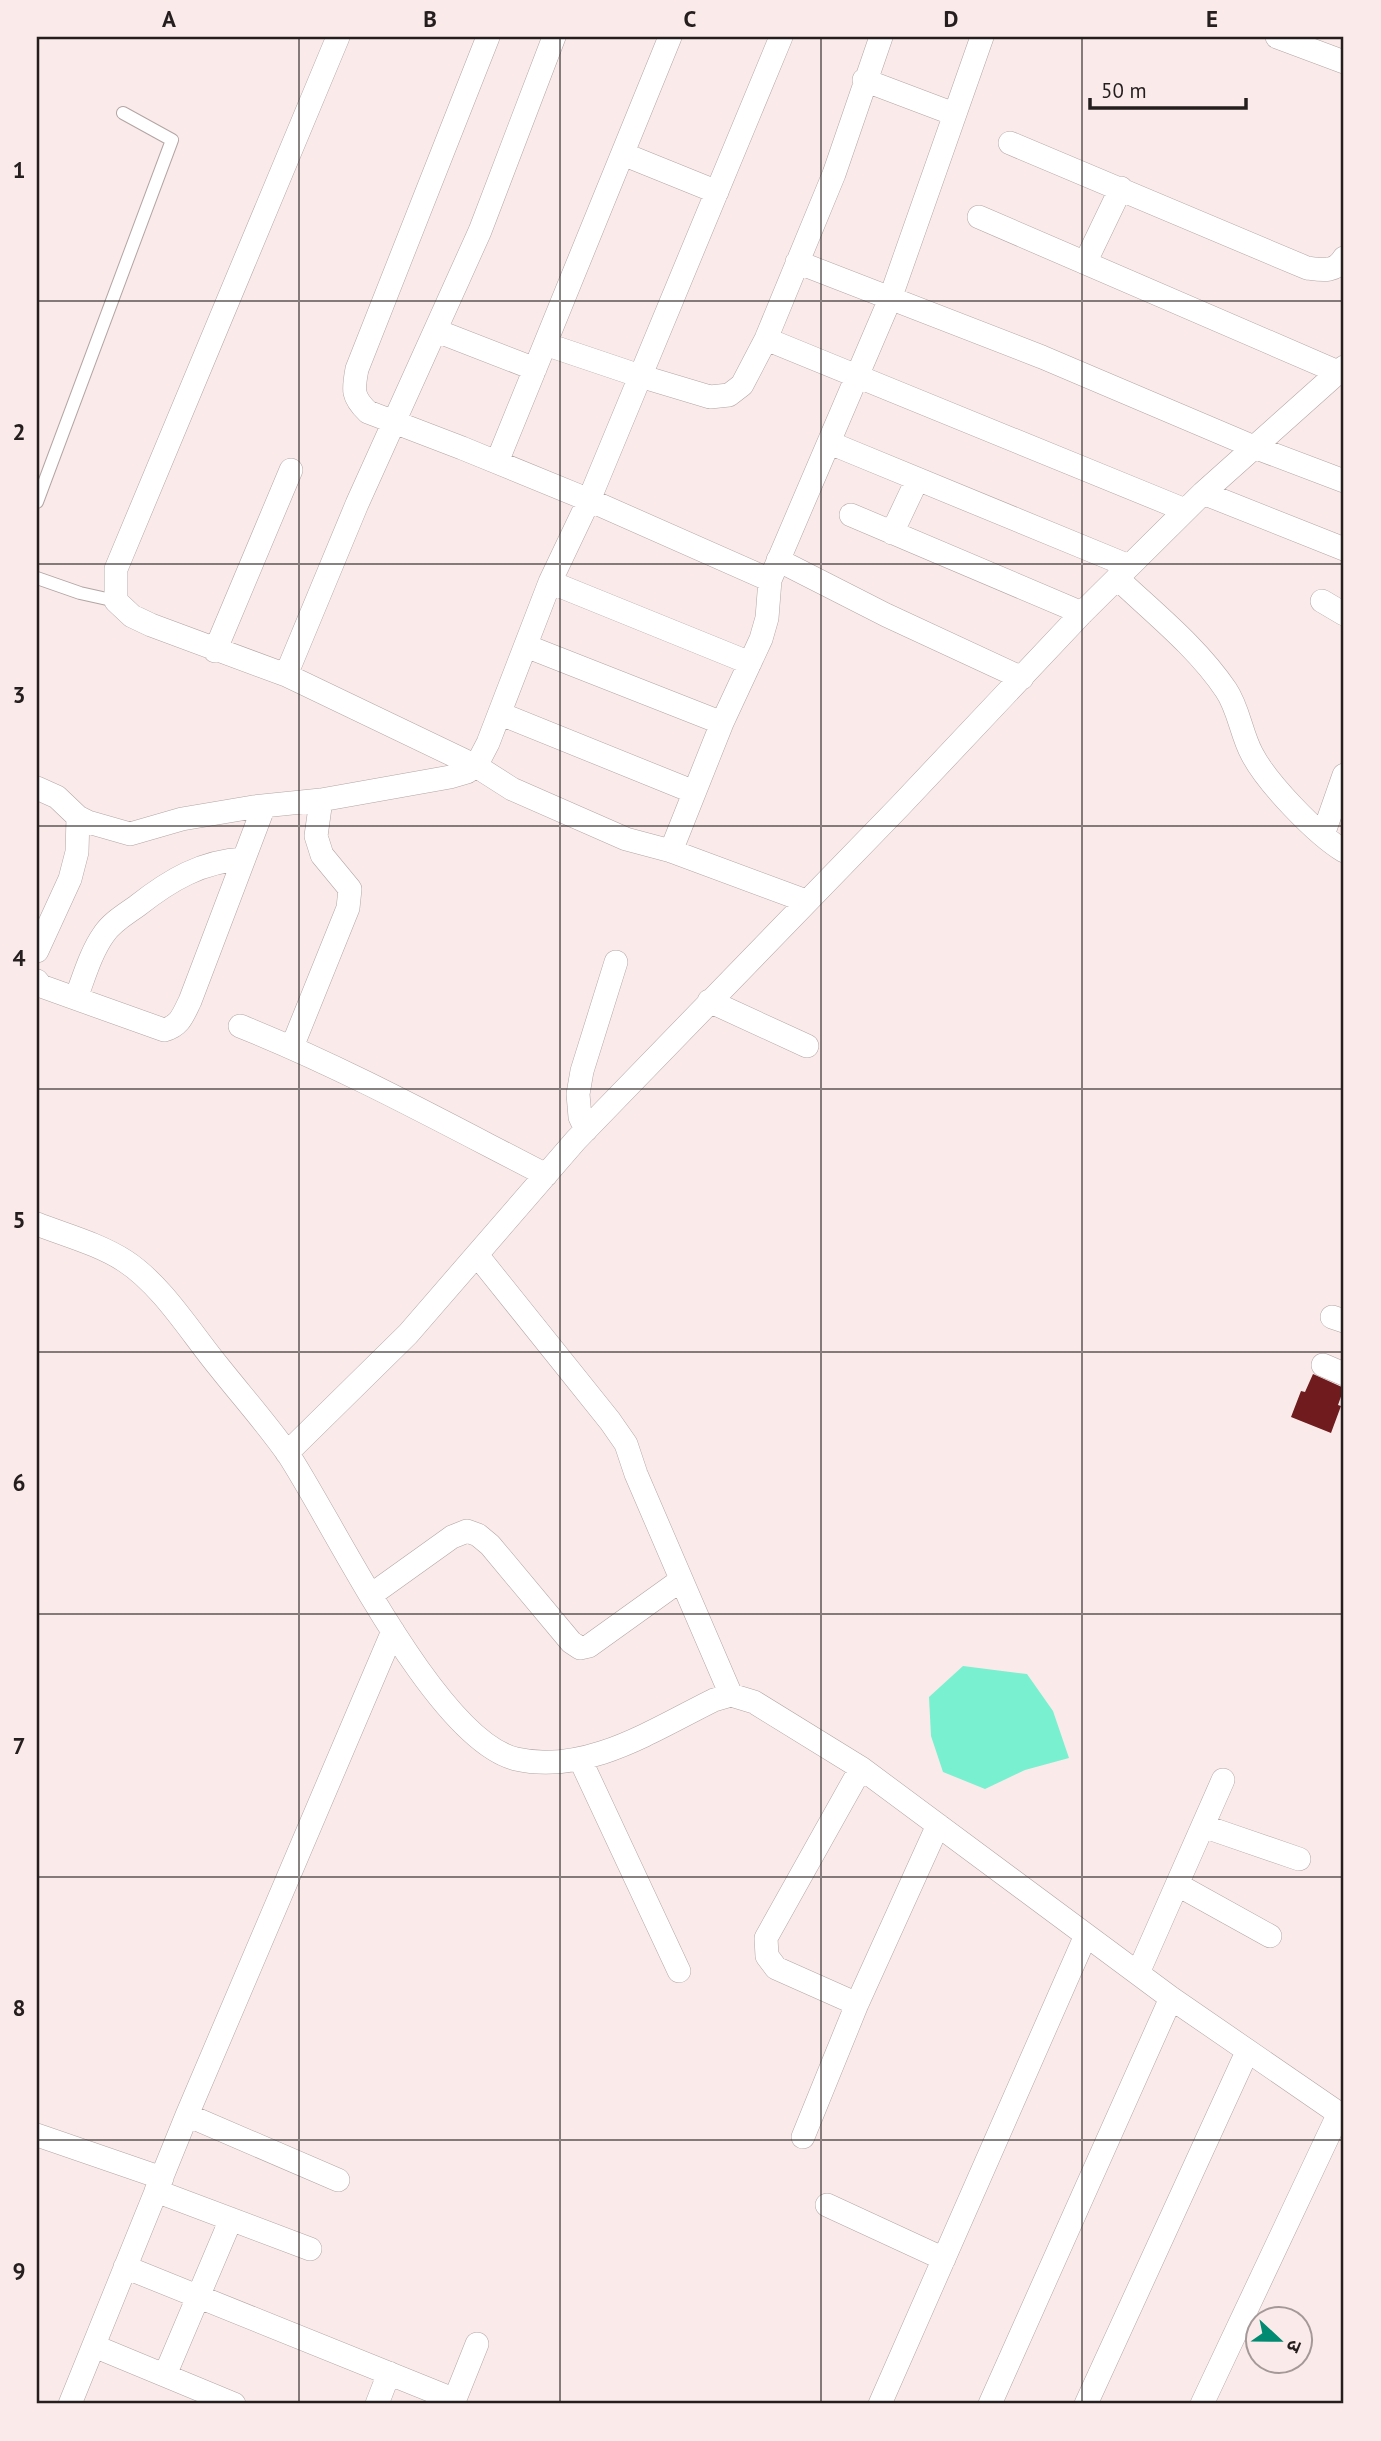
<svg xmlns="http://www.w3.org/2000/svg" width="1381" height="2441" viewBox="0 0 1381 2441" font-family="'PT Sans','Noto Sans Devanagari',sans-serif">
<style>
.water{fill:#79f0d0}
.building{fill:#701b1e}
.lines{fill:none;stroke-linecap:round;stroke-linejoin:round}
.service-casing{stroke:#b3a5a4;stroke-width:14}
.minor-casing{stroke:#b3a5a4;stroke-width:24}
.service{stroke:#fff;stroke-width:12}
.minor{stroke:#fff;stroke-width:23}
.grid{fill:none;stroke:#241e1e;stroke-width:2;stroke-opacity:0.55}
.neatline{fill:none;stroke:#241e1e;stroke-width:2.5}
.grid-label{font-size:23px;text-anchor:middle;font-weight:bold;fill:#241e1e}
</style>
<rect width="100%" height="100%" fill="#faebea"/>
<path class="water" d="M963,1666L1027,1674L1053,1711L1069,1758L1025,1770L985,1789L943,1772L931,1736L929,1697Z"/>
<path class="building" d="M1313,1374L1344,1388L1338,1405L1341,1406L1331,1433L1291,1417L1301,1391L1305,1392Z"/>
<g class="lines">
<defs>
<path id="service" d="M37,502L172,140L123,113
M37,578L80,593L116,601"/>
<path id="minor" d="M338,37L116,569V601L132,616L151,625L286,675L476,766L512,789L626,839L671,851L806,901
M488,37L357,369C353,390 352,397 368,412L462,448L589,500L770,580
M1277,37L1344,62
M864,80L954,114
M1010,143L1307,268C1322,270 1335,273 1344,258
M623,154L717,192
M979,217L1338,372
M797,262L1042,357L1254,447L1344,481
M1085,263L1121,188
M437,331L535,369
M766,339L1185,510
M545,344L640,376L710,397L729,395L742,385L766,339L834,174L881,37
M830,443L1129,566
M497,462L670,37
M1203,493L1344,549
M851,515L1082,613
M892,533L917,480
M778,560L886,615L1022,678
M1117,578C1154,613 1197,647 1226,690C1239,709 1241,734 1252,754C1267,783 1316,834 1344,851
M550,582L750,663
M1322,601L1344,614
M526,646L722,723
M215,651L291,470
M286,675L357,504L480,231L554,37
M501,714L694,792
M37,788L57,797L78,817L88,822L130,834L182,819L253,807L321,800L450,777L467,772L476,766L488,743L550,582L589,500L781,37
M1323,835L1344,775
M671,851L722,723L761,639L767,618L770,580L890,299L982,37
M37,951L70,879L77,852L78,817
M37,981L41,986L164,1030C180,1026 183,1015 190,1001L264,806
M76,998C84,977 91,952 104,934C112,922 126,914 137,906C170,880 202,861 244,859
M709,1001L807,1046
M240,1026C345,1068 445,1123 546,1175
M292,1047L348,908L350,889L322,855L316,836L321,800
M586,1130L580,1117L578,1094L582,1071L616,962
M37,1224C65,1235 99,1244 125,1261C162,1285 191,1333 219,1367C242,1396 267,1424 288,1454C334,1524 436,1740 516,1759C586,1775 653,1730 714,1700L731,1695L754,1702L861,1768L1171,1998L1344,2117
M477,1255L610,1421L626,1444L636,1474L731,1695
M1332,1317L1344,1321
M1323,1365L1344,1374
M287,1453L408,1334L576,1140L900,806L1082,613L1203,493L1344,367
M371,1595L452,1537L467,1531L478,1535L490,1545L571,1642L580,1648L589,1646L681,1580
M580,1759L679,1971
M1203,1826L1299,1859
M1178,1885L1270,1936
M1138,1973L1223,1780
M857,2004L776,1968L767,1956L766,1938L861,1768
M187,2115L338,2180
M37,2135L162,2178
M803,2137L857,2004L938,1825
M156,2191L310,2249
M827,2205L944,2259
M125,2267L455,2400
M94,2346L234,2404
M165,2375L231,2219
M70,2404L187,2115L393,1631
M377,2404L389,2373
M453,2404L477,2344
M880,2404L1086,1935
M990,2404L1171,1998
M1086,2404L1247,2052
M1202,2404L1339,2113"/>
</defs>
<use href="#service" class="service-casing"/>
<use href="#minor" class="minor-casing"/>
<use href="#service" class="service"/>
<use href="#minor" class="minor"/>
</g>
<path class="grid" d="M299,37V2404M560,37V2404M821,37V2404M1082,37V2404M37,301H1344M37,564H1344M37,826H1344M37,1089H1344M37,1352H1344M37,1614H1344M37,1877H1344M37,2140H1344"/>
<rect width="1381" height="2441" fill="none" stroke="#faebea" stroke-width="77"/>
<g transform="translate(1279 2340) rotate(112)"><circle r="33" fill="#faebea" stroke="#a49998" stroke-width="2"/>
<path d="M0-5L12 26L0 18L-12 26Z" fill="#008a71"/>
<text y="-10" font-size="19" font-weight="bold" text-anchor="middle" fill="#241e1e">उ</text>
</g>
<path d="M1090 98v10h156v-10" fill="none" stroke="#241e1e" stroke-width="3.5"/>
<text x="1101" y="98" font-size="21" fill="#241e1e" stroke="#faebea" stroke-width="5" paint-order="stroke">50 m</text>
<rect x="38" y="38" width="1304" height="2364" class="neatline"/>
<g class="grid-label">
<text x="169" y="27">A</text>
<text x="430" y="27">B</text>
<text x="690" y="27">C</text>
<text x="951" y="27">D</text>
<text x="1212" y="27">E</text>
<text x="19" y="178">1</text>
<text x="19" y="440">2</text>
<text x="19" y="703">3</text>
<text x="19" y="966">4</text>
<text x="19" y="1228">5</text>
<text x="19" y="1491">6</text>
<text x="19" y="1754">7</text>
<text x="19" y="2016">8</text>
<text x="19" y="2279">9</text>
</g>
</svg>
